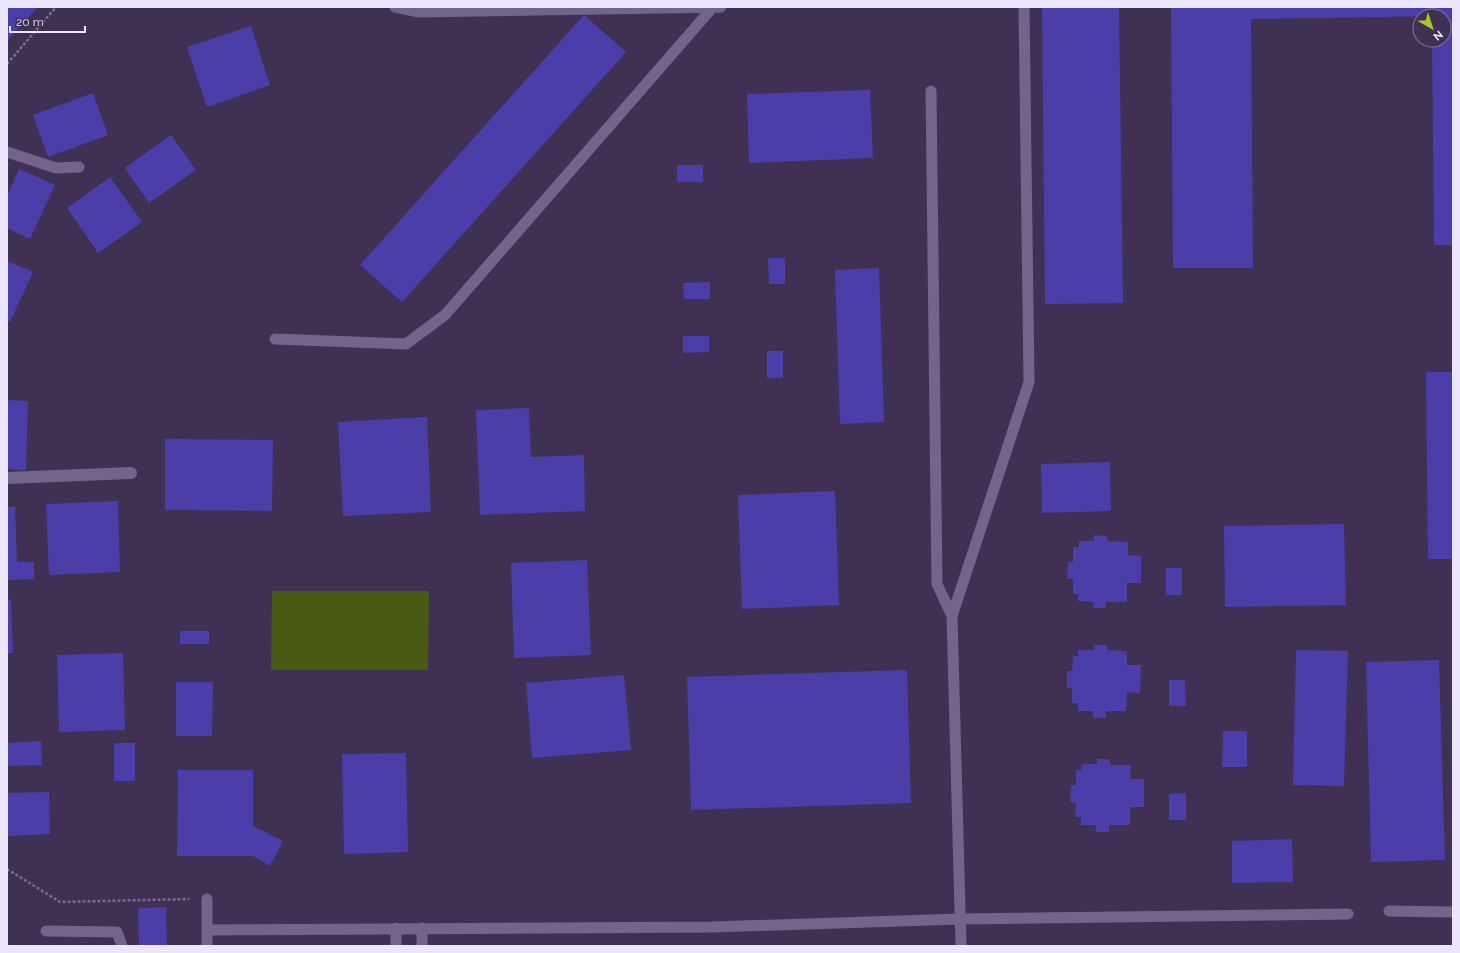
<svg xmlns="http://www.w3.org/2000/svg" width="1460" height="953" viewBox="0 0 1460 953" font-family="Raleway,sans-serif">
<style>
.green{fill:#485a14}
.building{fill:#4c3ea9}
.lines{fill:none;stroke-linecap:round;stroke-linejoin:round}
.path{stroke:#7a6c8c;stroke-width:2.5;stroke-dasharray:3 2;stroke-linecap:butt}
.lane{stroke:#74648b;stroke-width:11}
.street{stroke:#74648b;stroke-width:12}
</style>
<rect width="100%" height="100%" fill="#403054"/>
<path class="green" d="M272,591H429L428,670H271Z"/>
<path class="building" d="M7,7H38L7,41Z
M1042,7H1119L1123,303L1045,304Z
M1171,7H1453V245H1434L1432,40H1444V16L1251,19L1253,268H1173Z
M584,15L626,52L402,302L360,265Z
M251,26L270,85L207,107L187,47Z
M870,90L873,158L749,163L747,94Z
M93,93L108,135L48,157L33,115Z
M171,135L196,170L149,203L125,168Z
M677,165H703V182H677Z
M19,169L55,185L30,239L7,228V196Z
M110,177L142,222L98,253L67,208Z
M768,258H785V284H769Z
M7,261L33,272L10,322L7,320Z
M879,268L884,422L840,424L835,270Z
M710,282V299H684L683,283Z
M683,336H709V352L683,353Z
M767,351H783V378H767Z
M1426,372H1453V559H1428Z
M7,400L28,401L26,470L7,469Z
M529,408L531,457L584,455L585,511L480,515L476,410Z
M427,417L431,512L343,516L338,422Z
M165,439L273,440L272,511L165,510Z
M1110,462L1111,511L1042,513L1041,464Z
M835,491L839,605L742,609L738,495Z
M118,501L120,572L49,575L46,504Z
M7,507H15L17,562H34V579L7,580Z
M1344,524L1346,605L1225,607L1224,526Z
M1094,535L1107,536V541L1128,542V555L1141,556V583H1127V602H1106V608H1093L1094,602L1078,601V594H1073V579H1067L1068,562H1073V547H1079V541H1094Z
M587,560L591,655L514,658L511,563Z
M1166,568H1182V595H1166Z
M11,599L13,653H7V600Z
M180,631H209V644H180Z
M1094,645H1107V650L1127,651V665H1141L1140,693L1127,692L1126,711H1106V718H1093V711H1078V703H1072V688H1067V671H1072L1073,656H1078V650H1094Z
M1296,650L1348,651L1344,786L1293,785Z
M123,653L125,730L59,732L57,655Z
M1439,660L1445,860L1371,862L1366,662Z
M907,670L911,803L691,810L687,677Z
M624,675L631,750L532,758L526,683Z
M1169,680H1185L1186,706H1169Z
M176,682H213L212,736H176Z
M1223,731H1247V767H1222Z
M41,741L42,765L7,766V743Z
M114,743H135V781H114Z
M406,753L408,852L344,854L342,754Z
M1097,759H1110V765H1131L1130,779H1144V807H1130V825H1109V832H1096V825H1081V817H1075L1076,803L1070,802L1071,785H1076V770H1081L1082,764H1097Z
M178,770H253V826L283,841L270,866L253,856H177Z
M49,792L50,834L7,836V793Z
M1186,793V820H1169V794Z
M1292,839L1293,882L1232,883V841Z
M166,907L167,946H139L138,908Z"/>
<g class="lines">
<path class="path" d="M7,64L56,7
M7,869L60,902L189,899"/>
<path class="lane" d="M395,7L419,12L721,7
M931,91L937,584L952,616
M7,152L56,168L79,167
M275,339L406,344L445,315L713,7
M207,899V946
M1389,911L1453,912
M422,928V946
M207,930L712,927L961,919L1348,914
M46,931L117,932L122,946
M396,946V928
M961,946L952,616L1029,382L1024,7"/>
<path class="street" d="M7,478L131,473"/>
</g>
<rect width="1460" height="953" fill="none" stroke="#ede5fb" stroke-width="16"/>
<g transform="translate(1432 28) rotate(141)"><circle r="19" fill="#403054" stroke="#857897"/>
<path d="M0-3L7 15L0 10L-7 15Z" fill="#a2c929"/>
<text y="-6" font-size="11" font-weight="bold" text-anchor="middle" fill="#ede5fb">N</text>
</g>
<path d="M10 26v6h75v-6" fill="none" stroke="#ede5fb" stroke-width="2"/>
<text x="16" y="26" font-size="12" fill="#ede5fb" stroke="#403054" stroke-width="3" paint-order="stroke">20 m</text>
</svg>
